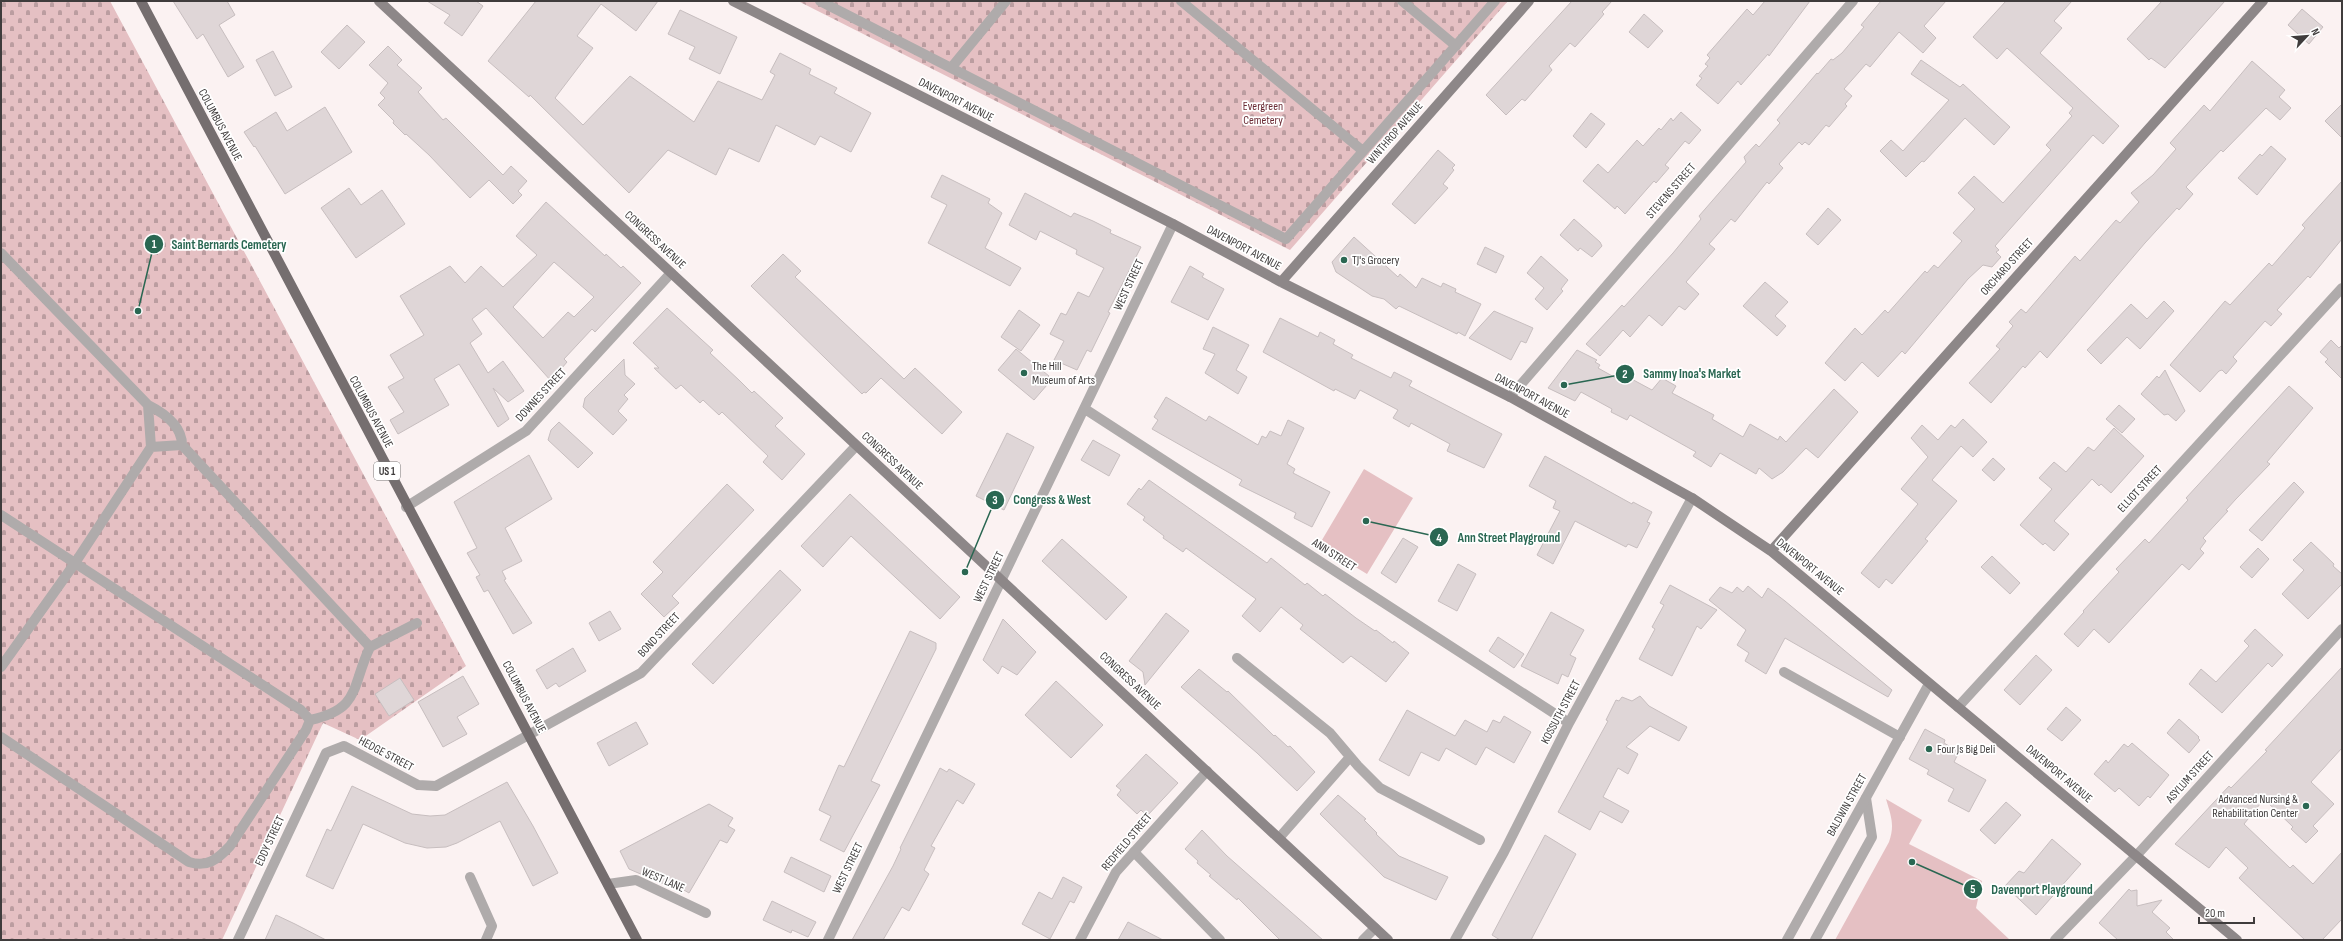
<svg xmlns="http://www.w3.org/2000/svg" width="2343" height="941" viewBox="0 0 2343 941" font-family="'Sofia Sans Condensed',sans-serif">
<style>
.green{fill:#e5c0c3}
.cemetery{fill:url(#cemetery-stones)}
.building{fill:#dfd6d7;stroke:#c7bebf;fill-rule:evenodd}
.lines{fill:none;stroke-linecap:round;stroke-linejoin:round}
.service{stroke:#afabab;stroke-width:10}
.minor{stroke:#afabab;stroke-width:10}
.secondary{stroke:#8d8788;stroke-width:10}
.primary{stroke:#756e6f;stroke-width:10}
.poi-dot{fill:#2a6752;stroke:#fff;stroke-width:1.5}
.labels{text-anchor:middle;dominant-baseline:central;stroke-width:3.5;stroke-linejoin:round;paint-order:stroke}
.shield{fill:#fff;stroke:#797676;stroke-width:1}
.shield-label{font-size:11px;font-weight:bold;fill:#3f3c3c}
.street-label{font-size:12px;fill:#3f3c3c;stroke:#fff}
.park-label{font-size:12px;fill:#6b2b35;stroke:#fff}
.poi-label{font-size:12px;fill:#3f3c3c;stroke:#fff;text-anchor:start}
.leader{fill:none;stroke:#2a6752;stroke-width:1.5}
.callout-dot{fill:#2a6752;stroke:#fff;stroke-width:1.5}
.mark-label{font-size:12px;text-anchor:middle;font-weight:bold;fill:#fff}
.callout-label{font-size:13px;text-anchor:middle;font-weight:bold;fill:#2a6752;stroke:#fff;stroke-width:3.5;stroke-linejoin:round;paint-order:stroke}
</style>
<defs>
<pattern id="cemetery-stones" width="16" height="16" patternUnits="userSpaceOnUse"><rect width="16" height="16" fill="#e5c0c3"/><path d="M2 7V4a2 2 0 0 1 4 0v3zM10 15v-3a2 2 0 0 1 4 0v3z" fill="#bb9da0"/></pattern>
</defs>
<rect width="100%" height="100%" fill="#fbf2f2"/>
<path class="green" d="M1364,469L1413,498L1367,574L1319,545Z
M1886,799L1922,820L1909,844L1982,881L1976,908L2010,940H1835L1889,842C1895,825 1891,816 1886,799Z"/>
<path class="cemetery" d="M1,1H110L466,666L360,740L323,723L222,940H1Z
M798,1H1508L1290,250Z"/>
<path class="building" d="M173,1H227L235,15L219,25L244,67L228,77L203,34L197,39Z
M427,1H476L483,6L462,36L444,23L450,15Z
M536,1H658L636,31L601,4L577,36L593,48L555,98L583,125L630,76L694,122L718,81L762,100L775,75L770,72L780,53L811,69L809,74L837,88L834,93L871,113L851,152L820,136L815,145L776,125L759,162L729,148L716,175L668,150L629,193L530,95L529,97L488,61Z
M1572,1H1612L1602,12L1604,14L1599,20L1575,47L1570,43L1549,66L1552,70L1525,101L1522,99L1506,115L1486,95Z
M1765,1H1810L1769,56L1768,54L1741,85L1738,81L1718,104L1696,85L1702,78L1699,76L1708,66L1705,64L1710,58L1707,55L1747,9L1753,15Z
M1881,1H1946L1924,26L1936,38L1923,53L1899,32L1870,67L1866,64L1844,89L1852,96L1845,104L1847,106L1829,127L1826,125L1809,145L1805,142L1802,145L1799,142L1779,164L1783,168L1769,184L1767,182L1735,222L1731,219L1709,244L1715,249L1686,282L1699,294L1685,310L1679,306L1662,326L1649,315L1630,337L1623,330L1600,356L1586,344L1622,305L1624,307L1673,253L1701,219L1699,216L1746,162L1744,157L1756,144L1759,147L1780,123L1777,120L1817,73L1818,74L1831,59L1833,60L1842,53L1864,27L1861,25Z
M2006,1H2072L2054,21L2062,28L2040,53L2119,126L2103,144L2093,135L1995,246L1999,250L1996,252L2001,257L1992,267L1983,265L1968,279L1905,354L1902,351L1878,377L1862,362L1845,381L1825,363L1842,343L1855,328L1862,335L1885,310L1888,313L1925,271L1927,273L1934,265L1938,268L1962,241L1953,233L1975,209L1958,193L1974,176L2003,203L2051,150L2046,145L2072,116L2069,113L2073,108L2007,48L1997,59L1973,37Z
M2162,1H2225L2165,68L2151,58L2149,60L2127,39Z
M2302,9L2323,27L2309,44L2288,25Z
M680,10L737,37L720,74L689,59L695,47L668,34Z
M1644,14L1663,31L1648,48L1629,32Z
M347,25L365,42L339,69L321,52Z
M388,46L402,60L397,65L422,88L418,92L443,120L446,118L503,175L511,166L527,181L518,191L522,195L513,204L489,180L470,198L429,155L406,134L405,135L393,123L394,121L378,105L385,98L380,93L388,83L369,65Z
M273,51L292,87L275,96L256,60Z
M1921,60L1960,87L1963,84L2010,127L1994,145L1965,118L1924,162L1922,161L1906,177L1880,151L1891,140L1903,151L1949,100L1911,74Z
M2252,61L2285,90L2279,97L2291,108L2280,120L2266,108L2223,152L2221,150L2186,187L2193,194L2179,210L2177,208L2145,243L2047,358L2040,351L2025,368L2023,366L1991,403L1969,383L2000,349L1996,346L2013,326L2009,322L2021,309L2026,313L2075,256L2080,261L2116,220L2120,223L2139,202L2131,193L2153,175L2176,149L2170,143L2204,105L2210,111Z
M2342,104V138L2325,121Z
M325,107L352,152L285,194L255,146L254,147L244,132L276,112L287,131Z
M1681,112L1701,130L1689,144L1685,141L1665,165L1669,168L1656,183L1654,181L1625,214L1617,206L1615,209L1583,181L1598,164L1608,173L1637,140L1643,146L1659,128L1661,130L1671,118L1673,121Z
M1591,113L1605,124L1586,148L1573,136Z
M2271,146L2286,159L2257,195L2238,178L2260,154L2262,156Z
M1438,150L1455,165L1452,168L1454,170L1443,184L1448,188L1415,224L1392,204Z
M942,175L990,199L988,203L1002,213L985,248L1021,268L1010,286L928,243L947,205L931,197Z
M2342,181V239L2310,278L2308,276L2277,310L2282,314L2271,326L2265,321L2233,357L2237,361L2226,374L2222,370L2219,371L2200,392L2170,365L2225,301L2230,305L2269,263L2272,266L2305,228L2302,225Z
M349,188L361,205L382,190L405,224L356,258L321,208Z
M1025,193L1071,217L1074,213L1093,221L1111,230L1110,233L1141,247L1108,312L1110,313L1091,352L1087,350L1077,370L1054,360L1064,341L1050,334L1061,313L1066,315L1078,292L1089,297L1104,268L1076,254L1077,250L1040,231L1036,240L1009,225Z
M546,202L605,256L606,254L621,268L623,266L641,283L595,332L592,329L564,359L567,362L551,381L486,308L472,319L482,334L470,343L488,373L503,361L524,391L508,402L493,388L509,419L498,427L459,364L434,379L449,405L398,434L390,420L404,412L388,387L404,378L390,355L424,335L400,296L450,266L465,283L481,266L503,287L537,255L516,236ZM554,262L594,297L574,317L568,312L543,338L513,307Z
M1828,208L1841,220L1818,245L1806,234Z
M1574,219L1600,242L1602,246L1592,257L1580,248L1578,251L1560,235Z
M1354,237L1398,277L1400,274L1416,288L1422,278L1441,287L1443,283L1456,289L1455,292L1481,304L1465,336L1458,332L1457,334L1399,306L1396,309L1384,299L1372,296L1336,272L1332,262Z
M1485,247L1504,256L1496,273L1477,264Z
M783,254L801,271L795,277L904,379L915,368L962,412L942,434L881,378L866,393L864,392L862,394L751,286Z
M1541,256L1568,280L1561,289L1563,291L1547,310L1535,299L1544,288L1527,273Z
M1190,266L1204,274L1202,277L1224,289L1208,320L1171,302Z
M1765,282L1788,302L1775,316L1786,326L1777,336L1743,306Z
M2164,301L2174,311L2140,349L2127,337L2101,364L2087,350L2131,304L2147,319Z
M667,308L713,350L710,353L740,381L752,393L754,391L783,418L775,426L805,454L782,480L763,462L768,456L722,412L719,415L703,400L700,403L681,385L676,389L654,368H659L633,343Z
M1019,310L1040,325L1021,351L1001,337Z
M1494,311L1533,328L1526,343L1521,341L1511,360L1469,338Z
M1280,318L1318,337L1320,332L1335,340L1333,344L1353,355L1351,358L1391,378L1394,372L1412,381L1409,386L1502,434L1484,468L1447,451L1450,444L1411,423L1409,427L1393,418L1398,410L1360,390L1355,399L1335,389L1334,391L1263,352Z
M1213,327L1249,345L1236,370L1247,377L1238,394L1205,373L1215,354L1203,349Z
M2331,340L2339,348L2342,345V379L2325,362L2328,359L2320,352Z
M1016,349L1049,376L1043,382L1047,385L1034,400L998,370Z
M1577,350L1597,360L1595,362L1600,365L1598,368L1623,382L1626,376L1652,390L1662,378L1676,386L1672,393L1714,415L1712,419L1743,437L1750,424L1778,440L1780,436L1786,442L1834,389L1858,412L1818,458L1806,448L1783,472L1772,479L1759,468L1756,474L1720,453L1711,467L1693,456L1696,452L1630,415L1627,420L1611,412L1612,409L1581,392L1575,401L1548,388Z
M624,359L625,375L635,384L624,395L628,399L618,411L627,420L613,435L583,407L585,398Z
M2165,370L2185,411L2176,421L2168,414L2164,415L2141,394L2157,376L2159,378Z
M2289,386L2313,408L2267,462L2270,464L2236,499L2226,510L2228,511L2203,538L2206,541L2200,549L2204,553L2189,570L2182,564L2109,643L2094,629L2078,647L2064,634L2084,612L2083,611L2119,572L2116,569L2145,539L2149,543L2188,500L2186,498Z
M1166,397L1206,421L1209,416L1258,445L1262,436L1266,438L1270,431L1281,436L1288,420L1304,428L1287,464L1295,469L1293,473L1330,492L1312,527L1294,518L1296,513L1239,485L1242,480L1152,429L1158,420L1154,417Z
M2119,405L2135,419L2122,433L2106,419Z
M1963,419L1987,442L1973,457L1961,446L1932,480L1957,501L1925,539L1928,541L1892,584L1886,579L1879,588L1861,573L1918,504L1901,489L1928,457L1911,438L1922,425L1938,440L1951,425L1955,428Z
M559,422L593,453L578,468L548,440L551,430Z
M2114,428L2144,456L2111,493L2101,484L2099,486L2092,479L2054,521L2069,534L2054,551L2045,543L2043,545L2020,525L2052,489L2039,478L2054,462L2066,472L2088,447L2094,451Z
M1007,433L1034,447L1004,510L976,496Z
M1093,440L1120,455L1109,476L1081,460Z
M529,455L552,499L505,528L522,561L502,571L506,579L504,580L532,623L513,634L488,590L484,592L476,577L480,575L467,553L477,548L454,502Z
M1545,456L1632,504L1633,502L1652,512L1647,522L1650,523L1637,548L1628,544L1626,547L1575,521L1553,564L1537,555L1560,511L1553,508L1556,501L1529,486Z
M1993,458L2005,469L1994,481L1982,470Z
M1149,480L1267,563L1271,558L1305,585L1307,583L1323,596L1325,594L1356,618L1375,631L1376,630L1393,643L1394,641L1409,653L1386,682L1351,656L1343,663L1300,629L1303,625L1281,607L1260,632L1242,616L1256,599L1186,548L1183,552L1163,538L1164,536L1143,520L1145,517L1127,504L1139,488L1141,490Z
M2294,482L2304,492L2262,541L2249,530Z
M727,484L754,510L672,596L679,603L664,617L641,594L663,572L653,562Z
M850,494L960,597L940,619L851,536L823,567L801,546Z
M1403,538L1418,547L1396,583L1381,573Z
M1062,539L1127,597L1106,620L1042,561Z
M2311,542L2334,564L2333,566L2342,574V584L2308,619L2282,594L2304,570L2293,560Z
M2258,548L2269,559L2252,578L2240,567Z
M1992,556L2020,583L2010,594L1981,567Z
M1458,564L1476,574L1457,611L1438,601Z
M780,570L801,590L713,684L692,664Z
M1670,585L1717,610L1701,629L1697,626L1672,676L1639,659L1655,629L1652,627L1664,605L1660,603Z
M1748,586L1762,598L1768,588L1785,601L1892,690L1888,697L1785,638L1766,674L1745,661L1749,653L1737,645L1746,630L1709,600L1720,587L1732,593L1737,587L1743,592Z
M610,611L621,629L599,641L589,623Z
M1551,612L1584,630L1570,655L1576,658L1568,677L1562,674L1558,684L1521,666Z
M1166,613L1189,631L1145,685L1143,672L1129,661Z
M1003,619L1036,652L1017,675L1002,666L998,674L983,660Z
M2255,629L2283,655L2272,667L2268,663L2222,713L2189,684L2201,669L2216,682L2249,646L2244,641Z
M910,631L936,643V649L871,781L880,785L844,852L820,840L831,816L819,810L839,765L844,767Z
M1498,637L1524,654L1514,668L1489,651Z
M573,648L586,671L559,687L556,683L547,689L536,670Z
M2036,655L2052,670L2020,705L2004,690Z
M2342,667V748L2311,782L2334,804L2313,826L2318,831L2306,843L2291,829L2293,827L2264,799L2244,824L2290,868L2293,865L2313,884L2342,852V919L2322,940H2305L2239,878L2248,868L2226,847L2209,868L2175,844L2229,786L2231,788L2267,751L2265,750Z
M1199,669L1227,692L1228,691L1274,736L1275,735L1288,747L1290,746L1315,772L1297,791L1257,753L1181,687Z
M463,676L479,704L457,717L467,734L443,747L418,702Z
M400,678L414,700L389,716L375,694Z
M1056,681L1103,725L1071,758L1025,715Z
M1640,696L1649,706L1687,727L1679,741L1650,726L1626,747L1638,754L1628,774L1618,768L1603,797L1629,811L1622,823L1600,811L1590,830L1558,812L1608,721L1606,720L1616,700L1619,701L1622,697L1632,701Z
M2066,707L2081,720L2062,741L2047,729Z
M1407,710L1455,736L1465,720L1487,732L1493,720L1500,723L1504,716L1531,732L1514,763L1486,747L1476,765L1446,748L1439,761L1421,752L1409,776L1379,760Z
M2179,719L2199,737L2198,738L2200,740L2189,753L2167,733Z
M636,722L648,744L609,766L597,743Z
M1925,729L1945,740L1944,743L1959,752L1954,762L1986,780L1969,812L1948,801L1954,789L1927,774L1929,770L1909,759Z
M2132,743L2169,775L2150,798L2148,796L2139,806L2119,788L2115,792L2094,774L2106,760L2108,763L2124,744L2128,747Z
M1146,754L1178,783L1147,816L1141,810L1137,814L1117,795L1121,790L1116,786Z
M940,768L947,772L949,769L975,784L963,804L957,800L931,846L935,848L924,870L929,874L909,911L902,907L883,940H852L893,866L901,849L900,848Z
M507,782L533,826L558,873L533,886L500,821L457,843L446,847L427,848L405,843L363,824L333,889L306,876L327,829L331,831L352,786L412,814L430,816L445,815Z
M1338,795L1366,819L1364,820L1377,833L1376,834L1399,856L1448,877L1436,900L1384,877L1320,814Z
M2006,802L2021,815L1995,844L1980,830Z
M709,804L733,818L728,826L735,830L727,843L720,840L689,893L667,880L664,884L629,869L620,851Z
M1202,830L1227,856L1323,940H1280L1238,898L1237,900L1209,876L1211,875L1197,863L1198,861L1185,849Z
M1545,835L1576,854L1531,940H1500L1492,935Z
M2052,839L2081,864L2036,915L2005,886L2019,871L2024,873Z
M791,857L831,876L824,892L784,872Z
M1063,877L1082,887L1074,903L1070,901L1050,939L1022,924L1039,892L1052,899Z
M2129,889L2131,891L2137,890V906L2162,900L2152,912L2170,928L2166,932L2174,940H2118L2099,923Z
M772,901L816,922L808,937L792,930L791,933L763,920Z
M276,915L295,924L326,940H265Z
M1128,922L1163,940H1118Z"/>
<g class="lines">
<path class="service" d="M820,1L1286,239L1495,1
M1181,1L1363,151
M1402,1L1456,46
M951,68L1006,1
M1,253L148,405C164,413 182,425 182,445L370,647
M151,447L182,445
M1,515L301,710L310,720L306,730L230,846C218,859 207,868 189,862L1,737
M1237,658L1330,733L1358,766L1380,788L1480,840
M1,667L75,563L151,447L148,405
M1784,672L1900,737
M310,720C361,709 351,687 370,647L417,623
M1279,838L1350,757
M1134,852L1220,940
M470,877L492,926L486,940
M608,884L636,880L706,913
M1815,940L1872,837L1866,798"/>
<path class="minor" d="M1510,397L1853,1
M1085,409L1569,723
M406,507L526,431L671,273
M1958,707L2342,288
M238,940L326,753L344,746L418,785L436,786L641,673L856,446
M828,940L1173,224
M1080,940L1116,872L1207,771
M1363,940L1375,928
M1455,940L1504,852L1569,723L1692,498
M1787,940L1929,684
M2055,940L2136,856L2342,629"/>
<path class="secondary" d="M379,1L1388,940
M733,1L1173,224L1281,282L1510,397L1692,498L1771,551L2237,940
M1281,282L1529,1
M1771,551L2263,1"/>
<path class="primary" d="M141,1L637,940"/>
</g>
<g class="poi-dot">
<circle cx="1344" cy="260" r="4"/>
<circle cx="1024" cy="373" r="4"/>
<circle cx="1929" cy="749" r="4"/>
<circle cx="2306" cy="806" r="4"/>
</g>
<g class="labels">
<rect class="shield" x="374" y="462" width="26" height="18" rx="3"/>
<g class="shield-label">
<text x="387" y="471">US 1</text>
</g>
<g class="street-label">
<text transform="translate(956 100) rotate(27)">DAVENPORT AVENUE</text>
<text transform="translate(220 125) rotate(62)">COLUMBUS AVENUE</text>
<text transform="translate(1395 133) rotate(-49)">WINTHROP AVENUE</text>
<text transform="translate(1671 191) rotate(-49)">STEVENS STREET</text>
<text transform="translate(655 240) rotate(43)">CONGRESS AVENUE</text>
<text transform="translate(1244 248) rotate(28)">DAVENPORT AVENUE</text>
<text transform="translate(2007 267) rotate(-48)">ORCHARD STREET</text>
<text transform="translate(1129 285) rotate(-65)">WEST STREET</text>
<text transform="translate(541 395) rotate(-47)">DOWNES STREET</text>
<text transform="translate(1532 396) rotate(28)">DAVENPORT AVENUE</text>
<text transform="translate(371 412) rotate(62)">COLUMBUS AVENUE</text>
<text transform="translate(892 461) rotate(43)">CONGRESS AVENUE</text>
<text transform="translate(2140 489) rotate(-47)">ELLIOT STREET</text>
<text transform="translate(1334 555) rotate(33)">ANN STREET</text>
<text transform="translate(1810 567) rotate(39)">DAVENPORT AVENUE</text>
<text transform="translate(989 577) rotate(-64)">WEST STREET</text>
<text transform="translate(659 635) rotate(-47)">BOND STREET</text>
<text transform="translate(1130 681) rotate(43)">CONGRESS AVENUE</text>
<text transform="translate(524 697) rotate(62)">COLUMBUS AVENUE</text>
<text transform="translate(1561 712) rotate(-62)">KOSSUTH STREET</text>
<text transform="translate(386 754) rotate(28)">HEDGE STREET</text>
<text transform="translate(2059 774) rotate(40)">DAVENPORT AVENUE</text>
<text transform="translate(2190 777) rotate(-48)">ASYLUM STREET</text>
<text transform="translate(1847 805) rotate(-61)">BALDWIN STREET</text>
<text transform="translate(270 841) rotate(-65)">EDDY STREET</text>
<text transform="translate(1127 842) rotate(-50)">REDFIELD STREET</text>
<text transform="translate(848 868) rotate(-64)">WEST STREET</text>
<text transform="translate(663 880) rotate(23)">WEST LANE</text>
</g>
<g class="park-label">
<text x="1263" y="106">Evergreen<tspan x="1263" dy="14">Cemetery</tspan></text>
</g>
<g class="poi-label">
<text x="1352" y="260">TJ's Grocery</text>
<text x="1032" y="366">The Hill<tspan x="1032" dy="14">Museum of Arts</tspan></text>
<text x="1937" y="749">Four Js Big Deli</text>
<text x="2298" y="799" text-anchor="end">Advanced Nursing &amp;<tspan x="2298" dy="14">Rehabilitation Center</tspan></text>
</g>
</g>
<path class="leader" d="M138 311L154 244M1564 385L1625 374M965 572L995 500M1366 521L1439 537M1912 862L1973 889"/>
<g class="callout-dot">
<circle cx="138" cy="311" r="4"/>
<circle cx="1564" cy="385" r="4"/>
<circle cx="965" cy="572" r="4"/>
<circle cx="1366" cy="521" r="4"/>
<circle cx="1912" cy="862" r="4"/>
<circle cx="154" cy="244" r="10"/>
<circle cx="1625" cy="374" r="10"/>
<circle cx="995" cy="500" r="10"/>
<circle cx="1439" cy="537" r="10"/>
<circle cx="1973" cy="889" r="10"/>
</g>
<g class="mark-label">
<text x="154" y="248">1</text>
<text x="1625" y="378">2</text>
<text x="995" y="504">3</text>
<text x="1439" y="542">4</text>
<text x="1973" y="893">5</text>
</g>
<g class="callout-label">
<text x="229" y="249">Saint Bernards Cemetery</text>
<text x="1692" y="378">Sammy Inoa's Market</text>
<text x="1052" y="504">Congress &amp; West</text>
<text x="1509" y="542">Ann Street Playground</text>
<text x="2042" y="894">Davenport Playground</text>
</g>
<rect width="2343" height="941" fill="none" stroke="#3f3c3c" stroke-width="4"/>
<g transform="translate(2307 36) rotate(64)" stroke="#ffffff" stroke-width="3" paint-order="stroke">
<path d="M0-3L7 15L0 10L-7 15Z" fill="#3f3c3c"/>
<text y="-6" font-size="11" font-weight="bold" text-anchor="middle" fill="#3f3c3c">N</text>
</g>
<path d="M2199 917v6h55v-6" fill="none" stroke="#3f3c3c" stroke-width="2"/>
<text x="2205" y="917" font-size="12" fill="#3f3c3c" stroke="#ffffff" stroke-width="3" paint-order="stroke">20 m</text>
</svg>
